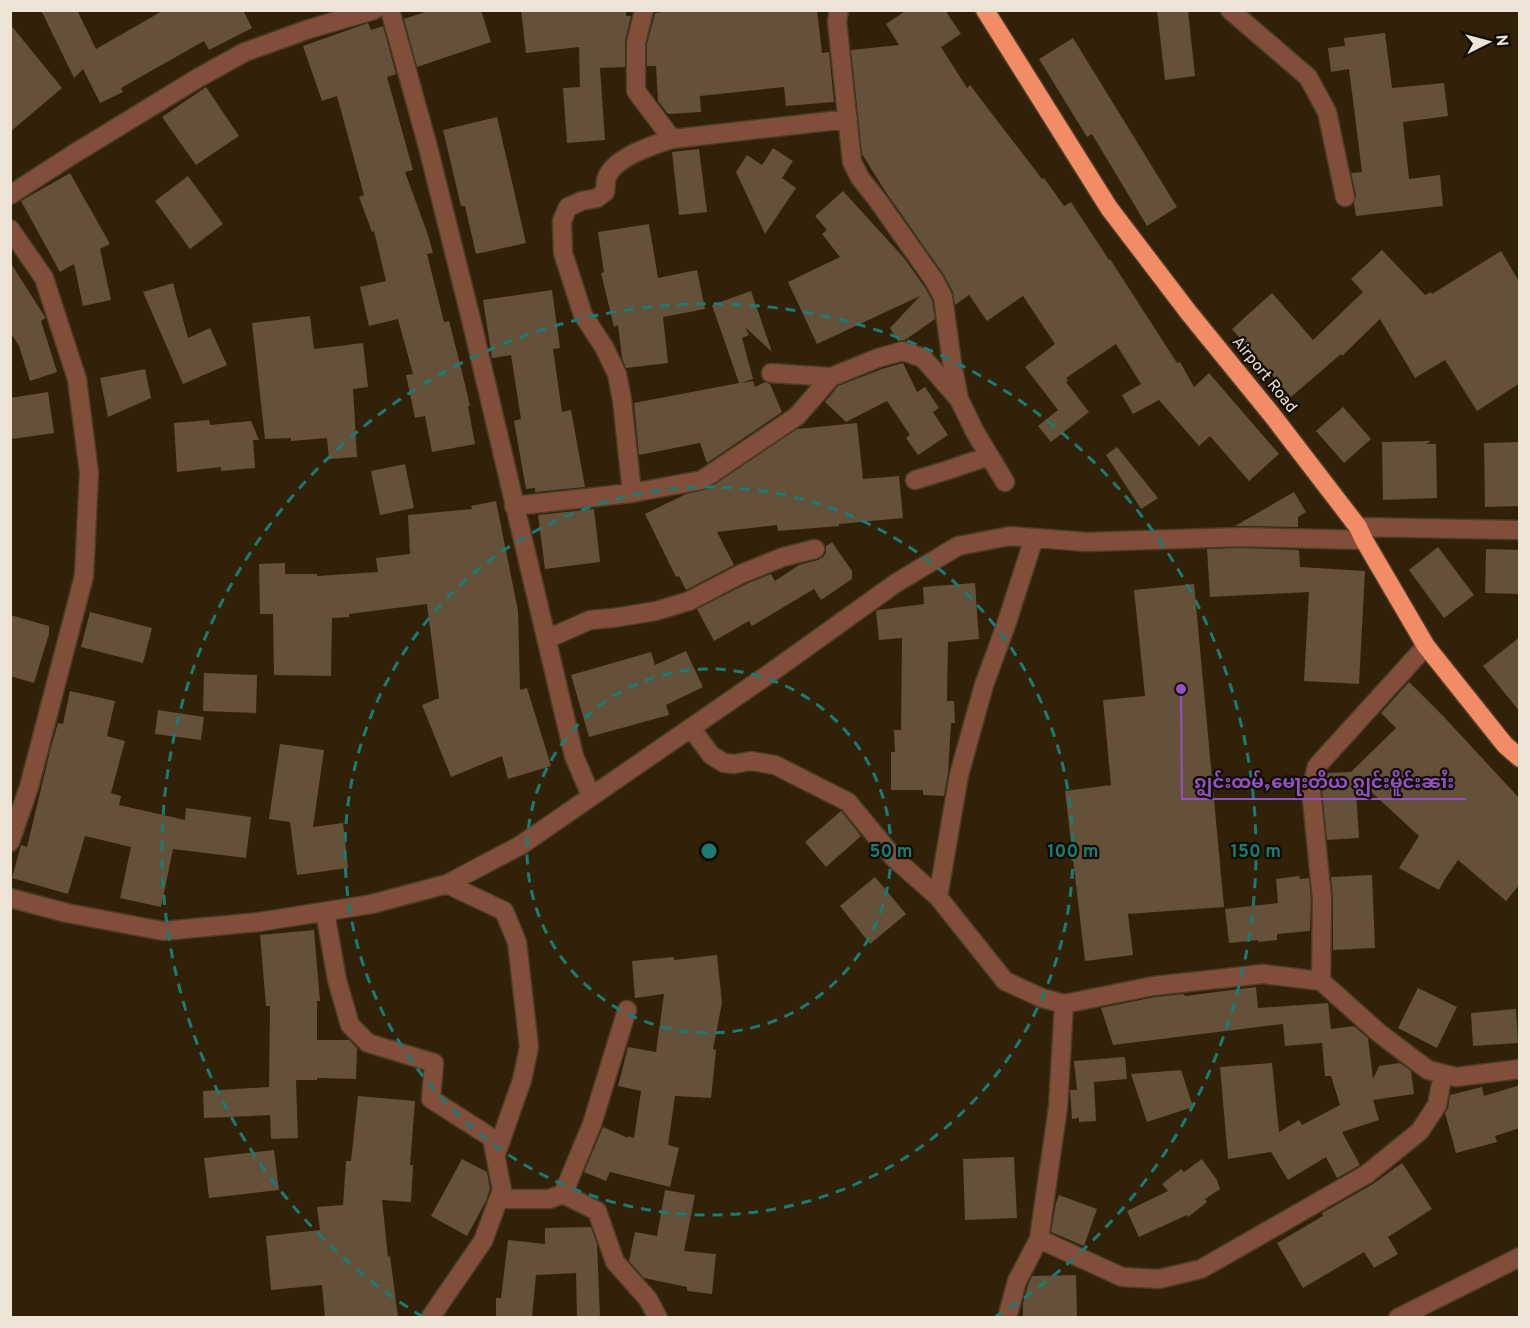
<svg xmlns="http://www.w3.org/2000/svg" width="1530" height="1328" viewBox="0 0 1530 1328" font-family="Overpass,'Noto Sans Myanmar',sans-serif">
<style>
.building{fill:#65503a}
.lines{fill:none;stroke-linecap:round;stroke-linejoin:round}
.minor-casing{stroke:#4b3c26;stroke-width:21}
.highway-casing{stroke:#4b3c26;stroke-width:21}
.minor{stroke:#804e3b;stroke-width:18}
.highway{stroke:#f18c66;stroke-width:18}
.ring{fill:none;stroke:#1a7c73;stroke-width:3;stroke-dasharray:10 8}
.labels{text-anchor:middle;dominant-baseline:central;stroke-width:4.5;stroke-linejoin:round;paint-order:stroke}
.street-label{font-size:16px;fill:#eee4d6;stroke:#130c04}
.centre{fill:#1a7c73;stroke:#130c04;stroke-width:3}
.ring-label{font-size:18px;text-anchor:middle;font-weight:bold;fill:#1a7c73;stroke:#130c04;stroke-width:4.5;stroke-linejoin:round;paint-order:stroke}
.leader{fill:none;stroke:#9251c4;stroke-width:2}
.callout-dot{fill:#9251c4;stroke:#130c04;stroke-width:2}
.callout-label{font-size:18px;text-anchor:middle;font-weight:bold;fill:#9251c4;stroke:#130c04;stroke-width:4.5;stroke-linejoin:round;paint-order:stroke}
</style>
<rect width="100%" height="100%" fill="#312109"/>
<path class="building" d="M41,10H77L96,49L164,10H243L252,28L209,50L204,41L121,88L123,92L100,103L83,69L74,78Z
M431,10H481L491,42L417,67L404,19Z
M521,10H626V16H631L625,41V67L600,68L605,140L567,143L563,88L580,87L579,47L526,53Z
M677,10H817L822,53L829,52L834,102L786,106L784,87L700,96L701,112L668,114L658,101L656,66H647V44L655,13Z
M907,10H945L961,34L941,47L967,88L970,85L1042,179L1044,178L1064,206L1071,202L1109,260L1110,259L1177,363L1180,362L1194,387L1209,373L1279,454L1249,481L1210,436L1199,446L1159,400L1133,414L1122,395L1141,384L1116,344L1066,378L1068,381L1066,382L1089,412L1051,442L1038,426L1058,410L1025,367L1055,344L1023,296L987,321L969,295L955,305L953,292L944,275L885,191L862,154L851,50L899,45L886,24Z
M1157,10H1188L1195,76L1165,80Z
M368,23L371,30L383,26L396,74L387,77L413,170L405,172L428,235L433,253L427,254L444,322L449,321L462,372L470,406H468L475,444L432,452L425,416L415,418L406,375L413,374L398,319L369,326L360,287L386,281L374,231L372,232L359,197L364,195L337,96L322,101L303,46Z
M10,24L62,88L10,132Z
M1385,33L1392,88L1444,83L1448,116L1403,122L1409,179L1440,175L1443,206L1356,216L1354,203L1356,195L1351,173L1362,172L1349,69L1331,72L1328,48L1345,46L1344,38Z
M1073,38L1177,207L1147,226L1092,134L1087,137L1039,59Z
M206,87L239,136L196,165L162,117Z
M497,117L526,243L476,254L465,206H461L443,130Z
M773,148L793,161L782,178L796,188L765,234L736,172L747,155L762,165Z
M699,149L707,212L679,215L672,152Z
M70,173L110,244L100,249L111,300L83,306L74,264L60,272L21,201Z
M188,176L223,224L190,249L155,201Z
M843,191L904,258L924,286L932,300L935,319L905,340L898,341L890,328L920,296L817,344L788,282L840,257L822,234L827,230L815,216Z
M649,224L658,278L697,270L705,309L663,317L668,363L626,368L622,358L618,325L614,327L601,273L604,272L598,232Z
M1382,250L1425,295L1431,292L1432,294L1501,251L1520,283V383L1477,411L1445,360L1415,378L1380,319L1342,356L1341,354L1291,397L1232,329L1272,293L1313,340L1363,292L1351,279Z
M10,262L45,317V318L41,321L57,372L30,381L19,346L10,332Z
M173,283L188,338L210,328L227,365L183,384L143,292Z
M552,290L560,348L553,349L562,412L571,410L585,487L535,492V488L526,489L514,421L521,419L511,355L492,358L483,300Z
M751,291L772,352L745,327L749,335L742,338L753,379L741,383L753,381L755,387L765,382L770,384L782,412L707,463L700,443L639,455L634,403L739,383L712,305Z
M310,316L314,349L363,343L368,387L353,389L357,457L329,459L327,438L291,441V438L265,439L252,323Z
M903,363L917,392L925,387L939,408L933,412L948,435L918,455L906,438L910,435L887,401L846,422L825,402L838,386L882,369Z
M145,369L151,398L108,417L100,378Z
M48,392L54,433L12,439L10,426V398Z
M1343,407L1371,439L1344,463L1316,431Z
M209,420L210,425L251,421L259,440H253L255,468L221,471V467L177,472L174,423Z
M857,423L863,479L899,476L903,518L839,524V526L778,531L777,525L717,532L734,565L686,590L679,576L676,577L645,514L686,494L708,489L797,429Z
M1431,441L1426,444H1436L1437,498L1383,500L1382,442Z
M1520,442V506L1485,507L1484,443Z
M1117,447L1158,498L1141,509L1106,455Z
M405,464L414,508L380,515L371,471Z
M1294,492L1306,512L1298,517V527L1235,526Z
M496,501L518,611L520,690L527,688L551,766L508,779L502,756L451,777L422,705L439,698L427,604L349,614V617L332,618L331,676L274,675L273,614H260L259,564L285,563V574H317V576L378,572L376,558L410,554L408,515L472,509L471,506Z
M594,509L600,562L545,569L538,515Z
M832,542L852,571V579L821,600L814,589L752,626L749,621L714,641L697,609L746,584L771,574L775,581L799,565L818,560L823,557L826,553V546Z
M1438,547L1474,595L1444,618L1409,570Z
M1241,548L1299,550L1300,567L1365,571L1359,684L1304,681L1309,592L1210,597L1207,549Z
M1486,549L1520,550V594L1485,593Z
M975,583L979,639L948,642L947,701H954L955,723H951L948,773L944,796L923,795V790H891V752H895L894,730H901L902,638L879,640L876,611L878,610L924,604L923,587Z
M1194,584L1224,907L1128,914L1133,955L1085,961L1065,791L1111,785L1103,700L1145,696L1134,590Z
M90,612L152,628L143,663L81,647Z
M10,615L49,626V634L34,683L10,676Z
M1520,637V712L1483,666Z
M686,651L703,687L666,705L669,715L589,737L571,675L651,652L655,665Z
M204,673L257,675L256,713L203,711Z
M1409,682L1444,717L1520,799V884L1506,901L1458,860L1445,879L1439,890L1399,868L1419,836L1355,777L1359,838L1327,840L1322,791L1327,773L1351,772L1396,728L1381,713Z
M70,691L115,701L107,736L125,741L111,793L121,796L119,805L185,820L186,808L251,817L246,858L173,849L161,907L120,898L131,847L85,836L68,894L12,878L21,845L27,847L51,747L58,723L63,724Z
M158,710L204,717L201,740L155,734Z
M280,744L324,750L313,827L343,823L348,868L297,875L290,822L269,819Z
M841,811L861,836L826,867L805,842Z
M1372,875L1375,948L1333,950V899L1331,877Z
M1299,876L1300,879L1309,878L1311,900L1310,931L1277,934V940L1258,942V940L1229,943L1225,909L1278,903L1276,879Z
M875,877L906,914L870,944L840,906Z
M314,930L320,1001H317V1040H349L357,1048L356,1079L317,1078V1080H296L298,1138L271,1139L270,1115L204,1118L203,1091L269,1087L270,1006H266L260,935Z
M717,955L722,1003L713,1049L716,1050L711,1098L675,1096L668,1145L679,1148L670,1187L610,1172L606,1181L584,1172L603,1127L628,1138V1136L634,1138L641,1091L618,1086L628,1047L656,1052L664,994L635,998L632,961L674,957V960Z
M1256,987L1258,1008L1328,1003L1331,1029L1354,1026L1368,1038L1373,1079L1379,1066L1400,1063L1411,1071L1414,1094L1373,1100L1379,1120L1342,1132L1360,1165L1337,1178L1326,1157L1288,1180L1271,1152L1228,1159L1220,1067L1272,1063L1279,1132L1299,1120L1302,1125L1340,1105L1331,1076H1325L1322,1043L1285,1046L1283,1024L1113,1045L1101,1008L1155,997L1184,994L1185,996Z
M1418,988L1457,1007L1437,1048L1398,1028Z
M1516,1009L1518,1043L1473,1046L1471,1013Z
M1125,1057L1127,1079L1094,1082L1096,1121L1079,1122V1118L1072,1119L1070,1090H1077L1074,1061Z
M1181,1070L1193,1107L1147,1122L1131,1074Z
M1520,1085V1128L1495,1136L1497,1142L1456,1153L1445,1113L1448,1108L1450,1095L1482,1087L1484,1096Z
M358,1096L415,1101L410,1165H413L411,1202L382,1200L388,1257L390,1256L398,1317H325L322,1285L271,1290L266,1236L320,1230L317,1207L343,1205L346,1161H351Z
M274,1150L279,1190L209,1198L204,1158Z
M1014,1157L1017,1218L965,1220L963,1159Z
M462,1159L487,1172L490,1189L486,1201L467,1236L431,1216Z
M1202,1159L1217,1180L1220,1189L1205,1199L1207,1202L1188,1217L1187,1215L1139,1237L1127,1211L1168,1191L1162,1184L1181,1169L1184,1172Z
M1402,1163L1432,1209L1388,1237L1398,1254L1374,1268L1364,1252L1303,1288L1277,1243L1323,1216L1322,1213L1373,1184Z
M665,1190L695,1195L684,1251L716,1254L712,1294L687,1291V1287L644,1278L629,1261L635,1232L657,1236Z
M1059,1195L1097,1209L1084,1246L1051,1232L1056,1203Z
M591,1227L597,1244L600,1317H577L576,1273L536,1275L532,1317H496V1298H501L508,1240L545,1244V1228Z
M1076,1275L1077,1317H1023V1303L1028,1285L1032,1276Z"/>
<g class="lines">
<defs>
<path id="minor" d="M390,10L428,147L470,315L574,756L591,796
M644,10L636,43V91L672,139
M839,10L837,21L852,162L860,178L876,198L934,280L943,297L952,363L959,399L975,432L1005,482
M1230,10L1308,77L1327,112L1345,197
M10,195L72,155L198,78L245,52L309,29L374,10
M10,229L44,278L77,379L89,473L84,576L29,787L10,842
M771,373L831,377L878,358L903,351L923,358L958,398
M915,480L951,469L989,456
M632,493L622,400L617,374L604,347L583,315L563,253L562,221L568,207L582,201L597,198L605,192C606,187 605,181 607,177C615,157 653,145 672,139L848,119
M514,506L632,493L702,480L797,416L831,377
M1358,527L1520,530
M1034,538L1006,625L984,685L959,775L938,897L1005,981L1042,998L1064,1004L1153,986L1263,974L1321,981L1379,1033L1428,1070L1456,1077L1520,1069
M547,639L590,620L613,618L656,611L689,601L741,574L783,557L815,549
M691,728L711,755L724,763L734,764L751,761L775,765L848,802L894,858L938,897
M447,884L504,911L517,942L529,1047L522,1080L496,1154
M10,898L67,913L163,931L259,922L372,904L447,884L521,845L769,674L896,583L958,546L1010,536L1087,542L1241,537L1364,540
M325,912L337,980L350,1025L368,1043L434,1063L431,1099L492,1138L502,1190L483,1241L430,1318
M1321,981L1322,899L1311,790L1317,766L1426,646
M563,1194L592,1124L627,1010
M499,1199H549L563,1194L597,1211L615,1262L648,1299L658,1318
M1039,1239L1122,1277L1159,1279L1201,1269L1367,1174L1420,1131L1437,1105L1443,1074
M1007,1318L1017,1281L1039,1239L1058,1107L1064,1004
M1398,1318L1520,1257"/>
<path id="highway" d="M985,10L1109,208L1189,313L1272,415L1358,527L1364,540L1426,646L1505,745L1520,758"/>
</defs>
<use href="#minor" class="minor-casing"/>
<use href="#highway" class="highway-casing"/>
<use href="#minor" class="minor"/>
<use href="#highway" class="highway"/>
</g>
<g class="ring">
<circle cx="709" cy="851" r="182"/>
<circle cx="709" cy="851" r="364"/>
<path d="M423 1317A547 547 0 1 1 995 1317"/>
</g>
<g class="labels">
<g class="street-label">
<text transform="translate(1264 375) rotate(51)">Airport Road</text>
</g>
</g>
<circle cx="709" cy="851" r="9" class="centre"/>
<g class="ring-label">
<text x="891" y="857">50 m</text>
<text x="1073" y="857">100 m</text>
<text x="1256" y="857">150 m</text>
</g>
<path class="leader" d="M1181 689L1182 799H1466"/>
<circle class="callout-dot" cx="1181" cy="689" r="6"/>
<g class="callout-label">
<text x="1324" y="788">ၵျွင်းထမ်ႇမေႃးတိယ ၵျွင်းမိူင်းၼၢႆး</text>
</g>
<rect width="1530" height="1328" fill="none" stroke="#eee4d6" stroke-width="24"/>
<g transform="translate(1488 42) rotate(84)" stroke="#130c04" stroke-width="4.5" paint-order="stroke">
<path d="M0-4.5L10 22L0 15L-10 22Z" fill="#eee4d6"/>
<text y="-9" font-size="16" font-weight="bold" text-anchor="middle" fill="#eee4d6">N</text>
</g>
</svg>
